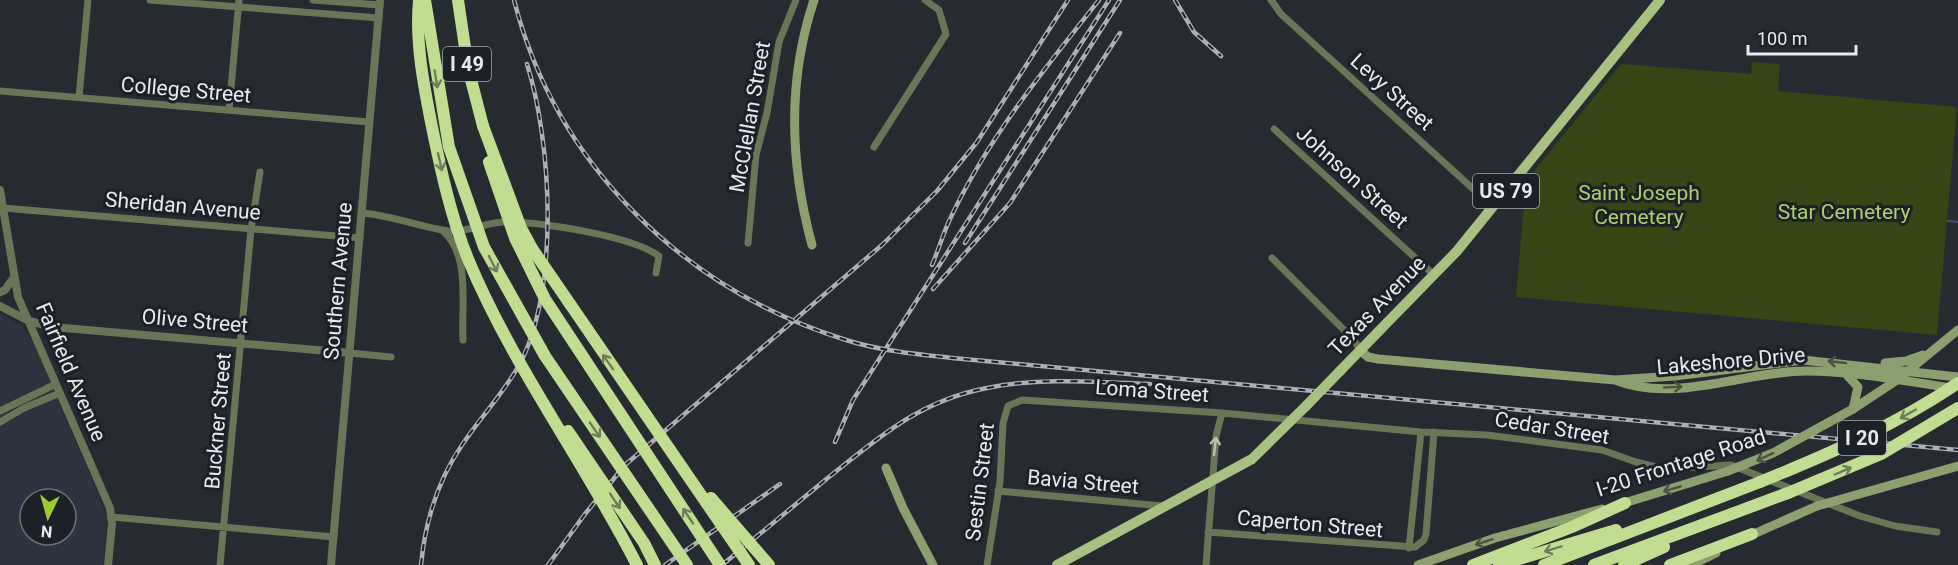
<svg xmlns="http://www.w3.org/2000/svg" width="1958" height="565" viewBox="0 0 1958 565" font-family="Roboto,sans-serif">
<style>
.built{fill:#2c333f;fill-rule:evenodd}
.green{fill:#354514}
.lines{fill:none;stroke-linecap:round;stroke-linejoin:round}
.stream{stroke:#455178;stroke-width:2}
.minor{stroke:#697557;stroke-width:7}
.tertiary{stroke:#697557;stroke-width:8}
.secondary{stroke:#8c9f6f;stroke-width:9}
.primary{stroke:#a8c081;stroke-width:10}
.motorway{stroke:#c1dd91;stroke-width:12}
.rail-casing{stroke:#acb0b4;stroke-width:4.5}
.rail{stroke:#1c2027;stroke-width:2;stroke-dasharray:7;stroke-linecap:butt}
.secondary-bridge{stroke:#8c9f6f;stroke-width:9}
.primary-bridge{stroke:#a8c081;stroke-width:10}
.motorway-bridge{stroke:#c1dd91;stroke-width:12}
.oneway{stroke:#6e7e5c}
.oneway2{stroke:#495344}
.oneway3{stroke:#bbc1b9}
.labels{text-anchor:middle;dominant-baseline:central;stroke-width:6;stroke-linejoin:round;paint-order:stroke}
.shield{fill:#1c2027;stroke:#aaadb2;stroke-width:1.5}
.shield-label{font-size:20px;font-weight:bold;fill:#e7eaee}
.street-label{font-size:21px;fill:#e7eaee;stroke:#1c2027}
.park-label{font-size:21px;fill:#acd06b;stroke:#1c2027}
</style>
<rect width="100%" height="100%" fill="#262a31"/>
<path class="built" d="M0,313L22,326L33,342L102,503L107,521L103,565H0ZM30,499H66V535H30Z"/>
<path class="green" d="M1752,62L1780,64L1778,91L1957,107L1937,335L1516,297L1526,181L1621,64L1751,74Z"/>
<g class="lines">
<path class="stream" d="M1948,221L1958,222"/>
<path class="minor" d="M150,0L379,18
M313,0L380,5
M1271,0L1281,14L1493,207
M0,91L369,122
M79,97L88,0
M229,110L239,0
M1274,129L1434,275
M874,147L946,34L939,10L925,0
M3,208L360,238
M362,213C391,215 419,227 448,231C466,233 484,223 502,222C538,221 632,236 659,256L656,273
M443,231C471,255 461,307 463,340
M748,243L756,155L767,113L779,42L796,0
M1272,258L1353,339L1361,351
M350,353L391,357
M0,411L56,384
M0,422L24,408L60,393
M998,491L1163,506
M112,517L334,537
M1208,532L1415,547L1424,540L1426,534L1434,432
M1409,548L1421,432
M220,565L251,229L260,172
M987,565L1000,482L1003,423L1008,406L1022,400L1222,413L1421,432L1487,435L1602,450L1636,462L1664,469L1731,465L1860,516L1895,526L1937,532
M1206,565L1216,436L1222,413"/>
<path class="tertiary" d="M0,190L18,297L110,508L112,524L108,565
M0,292L5,290L14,277
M0,306L29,321L53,327L350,353
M331,565L380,0"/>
<path class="secondary" d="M812,245C790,164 787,81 814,0
M1361,351L1368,357L1378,359L1615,380C1675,404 1745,371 1806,371C1854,371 1904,381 1952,388
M1885,363L1906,361L1923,355
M1847,375L1858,387L1853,409
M1615,380L1675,376L1803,360L1958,377
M1853,409L1897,380L1958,330
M886,468L903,508L933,565
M1621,504L1728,471
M1747,537L1817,506
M1418,565L1495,538L1602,509
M1691,565L1716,553"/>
<path class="primary" d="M1340,371L1457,251L1660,0
M1057,565L1252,459L1306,406"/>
<path class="motorway" d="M458,0L468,68L483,126
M1473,565L1572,527L1625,503
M1499,565L1616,530
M1544,565L1760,482
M1594,565L1788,493
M1624,565L1664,547
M1670,565L1752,534"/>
<defs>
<path id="rail" d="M514,0C556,165 684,290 846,340C884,352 924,355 963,359L1958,450
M1175,0L1194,32L1221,56
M965,243L1120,0
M932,265C939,249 943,233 951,217C988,138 1045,68 1099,0
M933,289L1010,203L1120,33
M835,442L853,400L1109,0
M421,565C425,523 438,480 462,445C479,419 502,395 518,367C560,293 552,143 527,64
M548,565L585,514L625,465L882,245L937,191L977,142L1068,0
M665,565L780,484
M722,565C756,537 790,509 824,481C877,439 918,401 987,388C1040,377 1097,382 1150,384"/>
</defs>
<use href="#rail" class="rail-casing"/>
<use href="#rail" class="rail"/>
<path class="secondary-bridge" d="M1728,471L1773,453L1853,409
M1817,506L1958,466"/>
<path class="primary-bridge" d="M1306,406L1340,371"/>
<path class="motorway-bridge" d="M425,0L449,147L484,247L545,356L687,565
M419,1C415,42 424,87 432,127C441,171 451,217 468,259C513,367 584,461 637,565
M483,126L521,228L533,250L749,565
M489,162L515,238L545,299L720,565
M568,431L644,543L655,565
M1760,482C1829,454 1896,425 1958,383
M1788,493L1881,454L1958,408
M711,498L769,565"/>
</g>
<defs><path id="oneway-shaft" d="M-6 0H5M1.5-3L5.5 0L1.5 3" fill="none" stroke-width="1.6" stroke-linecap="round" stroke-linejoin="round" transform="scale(1.5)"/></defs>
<g class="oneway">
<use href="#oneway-shaft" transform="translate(436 79) rotate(81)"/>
<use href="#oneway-shaft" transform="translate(440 162) rotate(77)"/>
<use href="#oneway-shaft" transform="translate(493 264) rotate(63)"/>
<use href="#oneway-shaft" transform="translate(608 362) rotate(-125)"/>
<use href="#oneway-shaft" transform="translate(1908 414) rotate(150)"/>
<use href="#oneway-shaft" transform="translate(595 430) rotate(55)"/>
<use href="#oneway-shaft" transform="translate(1843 471) rotate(-23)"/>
<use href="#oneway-shaft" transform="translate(615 501) rotate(56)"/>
<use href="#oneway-shaft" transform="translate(688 516) rotate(-124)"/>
<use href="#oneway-shaft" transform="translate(1553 549) rotate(163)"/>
</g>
<g class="oneway2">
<use href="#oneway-shaft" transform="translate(1837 362) rotate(-174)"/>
<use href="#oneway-shaft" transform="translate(1673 387) rotate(-3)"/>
<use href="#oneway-shaft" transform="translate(1765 457) rotate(155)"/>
<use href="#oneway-shaft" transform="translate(1672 489) rotate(163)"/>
<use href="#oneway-shaft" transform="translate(1484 542) rotate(162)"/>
</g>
<use class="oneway3" href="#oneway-shaft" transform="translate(1215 446) rotate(-84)"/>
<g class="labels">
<g class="shield">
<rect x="443" y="47" width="48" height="34" rx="4.5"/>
<rect x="1473" y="174" width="66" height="34" rx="4.5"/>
<rect x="1838" y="421" width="48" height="34" rx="4.5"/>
</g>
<g class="shield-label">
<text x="467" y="64">I 49</text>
<text x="1506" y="191">US 79</text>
<text x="1862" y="438">I 20</text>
</g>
<g class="street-label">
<text transform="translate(186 90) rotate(5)">College Street</text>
<text transform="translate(1392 92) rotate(42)">Levy Street</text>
<text transform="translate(750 117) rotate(-80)">McClellan Street</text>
<text transform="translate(1352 177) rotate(42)">Johnson Street</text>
<text transform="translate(183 206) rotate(5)">Sheridan Avenue</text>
<text transform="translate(338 281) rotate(-85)">Southern Avenue</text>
<text transform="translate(1377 306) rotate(-46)">Texas Avenue</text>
<text transform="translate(195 321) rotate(5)">Olive Street</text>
<text transform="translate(1731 361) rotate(-5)">Lakeshore Drive</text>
<text transform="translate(71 372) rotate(67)">Fairfield Avenue</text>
<text transform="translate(1152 391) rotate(4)">Loma Street</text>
<text transform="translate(218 421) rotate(-85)">Buckner Street</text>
<text transform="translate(1552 428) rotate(9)">Cedar Street</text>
<text transform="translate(1681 463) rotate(-18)">I-20 Frontage Road</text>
<text transform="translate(980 482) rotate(-83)">Sestin Street</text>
<text transform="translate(1083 482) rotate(5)">Bavia Street</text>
<text transform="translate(1310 524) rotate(5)">Caperton Street</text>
</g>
<g class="park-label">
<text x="1639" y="193">Saint Joseph<tspan x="1639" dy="24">Cemetery</tspan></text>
<text x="1844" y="212">Star Cemetery</text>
</g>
</g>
<g transform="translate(48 517) rotate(185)"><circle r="28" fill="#1c2027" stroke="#6d7177" stroke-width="1.5"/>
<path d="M0-4.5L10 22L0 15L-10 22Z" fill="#9cca31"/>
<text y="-9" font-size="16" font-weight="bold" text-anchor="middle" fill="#e7eaee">N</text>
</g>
<path d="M1748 45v9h108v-9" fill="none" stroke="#e7eaee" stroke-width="3"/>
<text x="1757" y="45" font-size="18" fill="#e7eaee" stroke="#1c2027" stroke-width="4.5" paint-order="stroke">100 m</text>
</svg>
